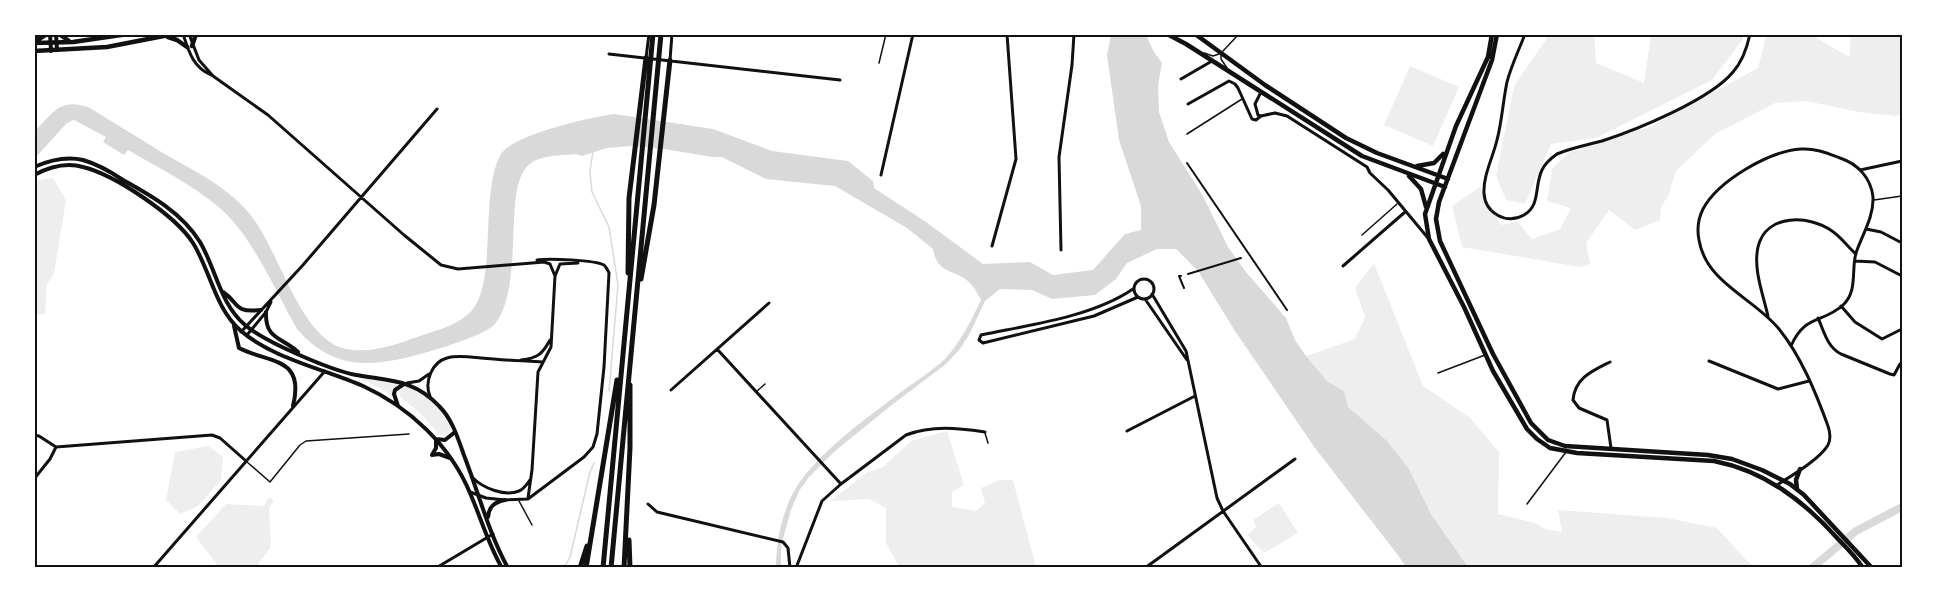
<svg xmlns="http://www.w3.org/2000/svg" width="1937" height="602" viewBox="0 0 1937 602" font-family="'PT Serif',serif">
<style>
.green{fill:#eee}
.water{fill:#d9d9d9}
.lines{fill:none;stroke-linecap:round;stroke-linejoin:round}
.stream{stroke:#d9d9d9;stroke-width:1.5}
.river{stroke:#d9d9d9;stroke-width:8}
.service{stroke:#111;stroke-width:1.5}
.pedestrian{stroke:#111;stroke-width:2}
.minor{stroke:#111;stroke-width:3}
.tertiary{stroke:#111;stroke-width:4}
.primary{stroke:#111;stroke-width:4.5}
.motorway{stroke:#111;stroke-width:5}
.neatline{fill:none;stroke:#111;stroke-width:2}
</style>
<rect width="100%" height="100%" fill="#fff"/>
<path class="green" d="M1549,35H1594L1596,63L1644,83L1651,35H1743V39L1712,80L1596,138L1551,144L1525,204L1506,200L1496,175L1514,86Z
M1851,35H1902V114L1896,116L1859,112L1806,101L1775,103L1715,134L1676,171L1668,196L1661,207L1660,220L1635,230L1609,210L1586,243L1590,264L1580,267L1462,247L1452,206L1480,187L1501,225L1517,221L1532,239L1560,229L1571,208L1547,201L1552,169L1568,153L1652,126L1758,68L1766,37L1813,36L1849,57Z
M1410,66L1459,87L1433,146L1384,125Z
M53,178L66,200L54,274L47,284L45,314H37L34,299L35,181Z
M1374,263L1423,386L1469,417L1499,452L1498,514L1535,523L1545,529L1562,532L1558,510L1667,518L1717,528L1747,561L1757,567H1468L1431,514L1409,469L1348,407L1343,391L1328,382L1306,356L1355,339L1365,317L1355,288Z
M356,376L400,382L393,389L392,398L387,392Z
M404,386C425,388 441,409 451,426L449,434L440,435L419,412L401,398L399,392Z
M947,431L964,485L952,492V507L976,511L985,503L981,488L999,480H1013L1036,567H899L886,543V508L869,499L831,501L866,473L883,467L911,441Z
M208,446L223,457L221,480L198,506L180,514L166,500L175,452Z
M269,497L274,501L269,507L271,547L256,567H219L196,537L226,504L264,506Z
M1279,503L1298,533L1264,553L1247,535L1256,527L1253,520Z"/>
<path class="water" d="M1111,35H1146L1154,52L1162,63L1158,86L1159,112L1169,142L1203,196L1228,247L1246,272L1286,318L1295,340L1306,356L1328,382L1344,391L1348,407L1387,441L1409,469L1431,514L1468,567H1406L1397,554L1315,448L1235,331L1198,271L1176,249H1157L1127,263L1116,279L1095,295L1052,299L1032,290L1000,289L985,301L970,333L960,349L946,364L893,404L835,451L809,477L799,491L791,510L781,546V567H776C776,542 782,511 796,488C818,452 867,418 901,392C915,382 932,371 945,359C961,341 971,321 981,300C978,295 975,288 970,283C956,269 937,275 933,249L907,228L835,186L766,179L722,157H712L664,149L631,146L607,148L582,156L576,154C561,156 535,154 525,169C515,184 515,204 514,222C512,251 514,302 494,325C483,337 414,357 395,360C354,368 325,361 297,329C276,292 252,236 221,209C193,185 159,168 128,150L124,155L103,142L106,137L74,120L67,123L35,158L34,132C54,112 60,97 90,108C114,123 139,138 163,153C194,171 225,185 248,212C279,247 297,333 342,348C366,355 395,345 417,337C434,331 453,327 467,315C500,290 478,194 501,154C512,135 591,117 614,114L713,129L772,151L848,161L873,181L874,188L926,222L983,264L1030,262L1053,275L1093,270L1125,234L1141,230V206L1119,140L1107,55Z"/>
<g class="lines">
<path class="stream" d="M593,151L590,171L592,192L609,227L618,285L609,391
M564,568L570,557L590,472L594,463"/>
<path class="river" d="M1812,568L1856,531L1902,507"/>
<path class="service" d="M1223,51L1239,34
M1204,53L1213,56L1219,54
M1221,54V59L1227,68
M879,63L886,34
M1187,134L1242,99
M1874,200L1902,196
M1362,235L1397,204
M1438,373L1485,355
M757,391L765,384
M985,433L988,443
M247,462L270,482L300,445L306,441L409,434
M519,501L532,525
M1527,504L1566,452"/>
<path class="pedestrian" d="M1187,163L1287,310
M1188,274L1241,258
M1181,276H1179L1184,288"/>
<path class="minor" d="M183,34C189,52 193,67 211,75
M189,34L199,60L213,76L268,115L404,235L441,265L458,269L544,262L550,264L555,276
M1525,34C1519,50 1511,66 1507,82C1503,101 1502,121 1497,140C1493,157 1483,176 1484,193C1485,213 1506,225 1524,215C1541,205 1534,186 1542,170C1545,163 1550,159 1557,154C1571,148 1587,145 1602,141C1636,130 1710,100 1733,72C1742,62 1747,48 1750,34
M609,54L840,80
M646,58L649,34
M670,60L672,34
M1181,79L1212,61
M1261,92L1255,104L1258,115L1261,116L1275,113L1287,116L1367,167L1370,173L1388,190L1428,238
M1188,104L1229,81L1235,84L1238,88L1252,119L1256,120L1261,116
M1860,170L1902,161
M881,175L913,34
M1866,229L1881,232L1902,243
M992,246L1016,159L1007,34
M1061,250L1059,157L1072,65L1074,34
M1855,261L1875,262L1902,276
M1343,266L1405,212
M1134 289a10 10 0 1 1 20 0a10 10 0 1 1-20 0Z
M1133,289C1092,317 1029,325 981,335L979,340L983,343L1094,316L1138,297
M1152,294L1186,351L1217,498L1223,511L1262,568
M1145,299L1187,360
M1841,306L1855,322L1882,339L1902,329
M1768,316C1763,294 1753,269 1758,247C1766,213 1810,215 1832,231C1841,237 1848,247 1856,254
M1818,318C1824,331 1827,347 1841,354L1890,374L1894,375L1900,364
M241,332L303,265L437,109
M247,335L266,312L271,302
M717,349L841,484
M521,360C537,358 542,355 550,340
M1709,361L1778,389L1809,381
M1610,362C1592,371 1575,378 1573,400L1579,408L1607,420L1611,448
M407,383L419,381L429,374
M671,390L769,303
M430,396C424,382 432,362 447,358C458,355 470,357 481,358C501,360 522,361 542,362
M1127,431L1195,396
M34,435L39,436L56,447
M56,447L212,435L220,438L246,461
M473,478C483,488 505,497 519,491C524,489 527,484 530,480
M34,479L50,459L56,447
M1777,485C1791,476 1820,459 1828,445C1831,439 1830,432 1828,426C1816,393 1801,356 1779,329C1754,298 1706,283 1699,240C1697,230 1698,219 1703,209C1718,181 1769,151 1801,149C1815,148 1827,153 1840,158C1858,164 1871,178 1873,197C1874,217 1862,235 1856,253C1851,270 1858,291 1843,305C1822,324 1805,314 1791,346
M470,492L486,498L505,500L528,499L584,457L593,447L597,434L604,367L609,273C607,269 607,268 604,265C595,260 548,258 537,260
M528,498L532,470L538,372L551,347L555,276L560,264L578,263
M648,504L657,512L783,542L788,548L790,568
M153,568L325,371
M436,568L493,534
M796,568L822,501L841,484L906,435C932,425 958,428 985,432
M1145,568L1295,459"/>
<path class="tertiary" d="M50,34L51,51
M56,34L57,50
M34,167C50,160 66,156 83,160C97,164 111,172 123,180C152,196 182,213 200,242C216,269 220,304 245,325C265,342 330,370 356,375C389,381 414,379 439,406C453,420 458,439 465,458C479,494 489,534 508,568
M34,175C49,167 66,162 83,167C115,175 175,215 193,243C210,270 215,308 240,330C271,358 324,369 363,386C409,407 450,445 470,493C481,518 488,544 502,568
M223,292C240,303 232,313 261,310
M266,312C265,340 282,337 298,352
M234,326L239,348C271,364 305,357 293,406
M398,406L394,394L395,390L404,384
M436,439L445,440L455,432
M436,440V448L432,455L439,454L450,458
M488,517C489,506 495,502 505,500"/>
<path class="primary" d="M59,34L69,41
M1167,34L1186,44L1362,156L1445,187
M1195,34L1265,85L1346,138L1377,153L1448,179
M1492,34L1488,57L1456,126L1425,214L1429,239L1464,307L1493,371L1527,429L1537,439L1550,448L1577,453L1714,461C1765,471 1804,501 1838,539C1847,548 1856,557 1863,568
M1497,34L1492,60L1439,202L1436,219L1440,241L1493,354L1531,423L1548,440L1565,446L1708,455L1732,459L1762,470L1790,484L1804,495L1872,568
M168,37L177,40L187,47
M34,42L47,34
M34,43L73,42L128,34
M192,46L196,34
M34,51L107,47L174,34
M1417,166L1434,163L1443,154
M1409,176L1421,189L1426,207
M1797,489L1796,480L1800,469"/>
<path class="motorway" d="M628,273L629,198L646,58
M641,279L654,205L670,60
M629,540L630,568
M580,568L587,546
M586,568L617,380
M603,568L653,34
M611,568L661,34
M624,568L630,448V385"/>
</g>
<rect width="1937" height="602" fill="none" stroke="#ffffff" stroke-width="72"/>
<rect x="36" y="36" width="1865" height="530" class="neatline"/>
</svg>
